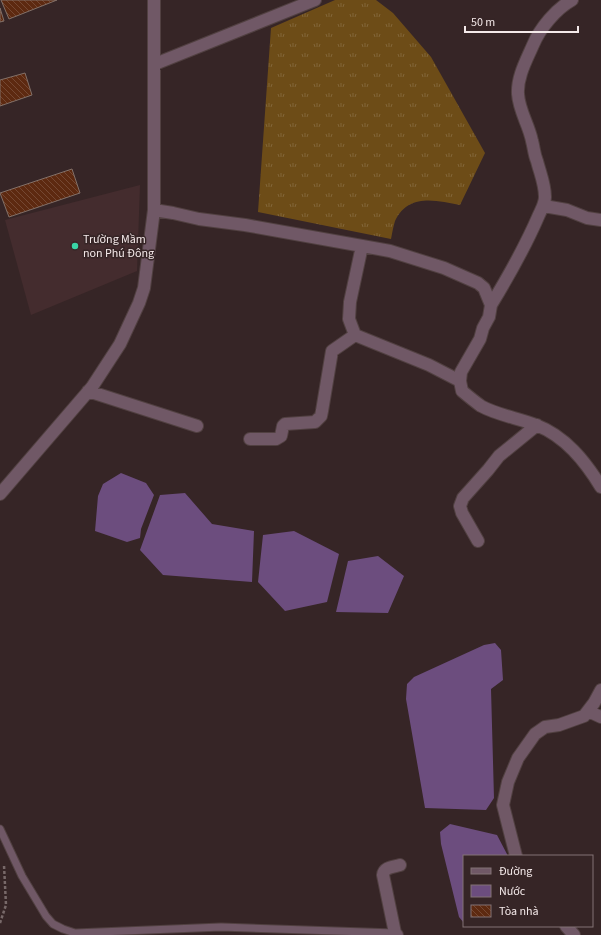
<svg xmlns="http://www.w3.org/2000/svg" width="601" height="935" viewBox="0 0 601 935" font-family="'Source Sans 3',sans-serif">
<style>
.built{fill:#442c2e}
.grass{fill:url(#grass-tufts)}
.water{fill:#6c4d7e}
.building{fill:url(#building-back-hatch);stroke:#827068}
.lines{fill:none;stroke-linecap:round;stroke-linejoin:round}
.lane-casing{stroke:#514041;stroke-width:9}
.street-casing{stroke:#514041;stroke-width:14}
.path{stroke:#786969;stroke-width:2.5;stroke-dasharray:3 2;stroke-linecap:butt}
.lane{stroke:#705866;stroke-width:7}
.street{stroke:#705866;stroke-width:12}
.poi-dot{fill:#39d4a5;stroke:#362526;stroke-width:1.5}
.labels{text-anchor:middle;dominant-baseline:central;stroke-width:3;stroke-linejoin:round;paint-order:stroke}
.poi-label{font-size:12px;fill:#f4e9e9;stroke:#362526;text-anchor:start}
</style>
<defs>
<pattern id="grass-tufts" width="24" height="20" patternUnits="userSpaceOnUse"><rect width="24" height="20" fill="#6d4c17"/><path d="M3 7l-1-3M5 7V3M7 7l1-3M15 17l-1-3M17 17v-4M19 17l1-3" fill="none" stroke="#826639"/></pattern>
<pattern id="building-back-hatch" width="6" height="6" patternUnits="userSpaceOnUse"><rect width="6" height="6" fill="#5d2910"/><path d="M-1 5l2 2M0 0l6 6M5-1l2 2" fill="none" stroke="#754833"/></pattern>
</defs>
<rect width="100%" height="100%" fill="#362526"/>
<path class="built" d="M140,185L137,271L31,315L5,220Z"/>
<path class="grass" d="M335,0H376L393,13L431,57L485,153L460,205C436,200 408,193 395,221C393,227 392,234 391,239L258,212L271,28Z"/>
<path class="water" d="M121,473L146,483L154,495L141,529L140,538L127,542L95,531L98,496L103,484Z
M185,493L212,524L254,531L252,582L163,575L140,550L160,495Z
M294,531L339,554L327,602L285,611L258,582L263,535Z
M378,556L404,576L388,613L336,612L348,561Z
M495,643L501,650L503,680L491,689L494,798L486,810L425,808L406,699L407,684L414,677L484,645Z
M450,824L497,835L508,856H464V923L459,917L441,844L440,832Z"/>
<path class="building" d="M1,0H57L9,19Z
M0,8L4,21L0,22Z
M25,73L32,95L0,106V80Z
M72,169L80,193L9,217L0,193Z"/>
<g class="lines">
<defs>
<path id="lane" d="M0,829L22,876L46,916L53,924L63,929L75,933L221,927L395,933"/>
<path id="street" d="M155,64L315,0
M544,206L567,210L587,218L601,220
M154,210L173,213L199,219L245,225L390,251L444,268L478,283L484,288L491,305L489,317L483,328L480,339L461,372L460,381L462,391C468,396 474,401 481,406C497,415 518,418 536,425C565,436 585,461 601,487
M362,246L350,302L349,319L355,335L429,365L460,381
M491,305C508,277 525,247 538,217C541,210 545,204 545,197C545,184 540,173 537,161C534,154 534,148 532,141C529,125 519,111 518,94C517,77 526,61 533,45C540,28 556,9 572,0
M88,391L197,426
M250,439H276L281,436L283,426L285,424L315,422L321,416L322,411L332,351L355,335
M0,494L92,387L120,344L139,303L144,288L154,210V0
M478,541L462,513L460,506L463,498L488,470L499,456L537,425
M588,711L601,717
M516,856L503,805L508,782L518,758L535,734L545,727L559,725L584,716L594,703L601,690
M566,926L574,935
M397,935L395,933L383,875C384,867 393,867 400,865"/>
</defs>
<use href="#lane" class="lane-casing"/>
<use href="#street" class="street-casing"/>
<path class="path" d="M0,923L6,905L4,865"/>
<use href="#lane" class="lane"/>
<use href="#street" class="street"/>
</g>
<circle class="poi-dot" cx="75" cy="246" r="4"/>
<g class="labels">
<g class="poi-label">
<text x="83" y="239">Trường Mầm<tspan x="83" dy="14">non Phú Đông</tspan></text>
</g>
</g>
<rect x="463" y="855" width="130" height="72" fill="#362526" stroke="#827374"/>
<rect x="471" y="868" width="20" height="6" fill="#705866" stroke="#827374"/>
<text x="499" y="875" font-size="12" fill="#f4e9e9">Đường</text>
<rect x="471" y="885" width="20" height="12" fill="#6c4d7e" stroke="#827374"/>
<text x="499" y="895" font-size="12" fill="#f4e9e9">Nước</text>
<rect x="471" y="905" width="20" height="12" fill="url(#building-back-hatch)" stroke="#827374"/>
<text x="499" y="915" font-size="12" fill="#f4e9e9">Tòa nhà</text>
<path d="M465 26v6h113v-6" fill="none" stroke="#f4e9e9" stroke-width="2"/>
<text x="471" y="26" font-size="12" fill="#f4e9e9" stroke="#362526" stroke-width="3" paint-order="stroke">50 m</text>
</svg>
